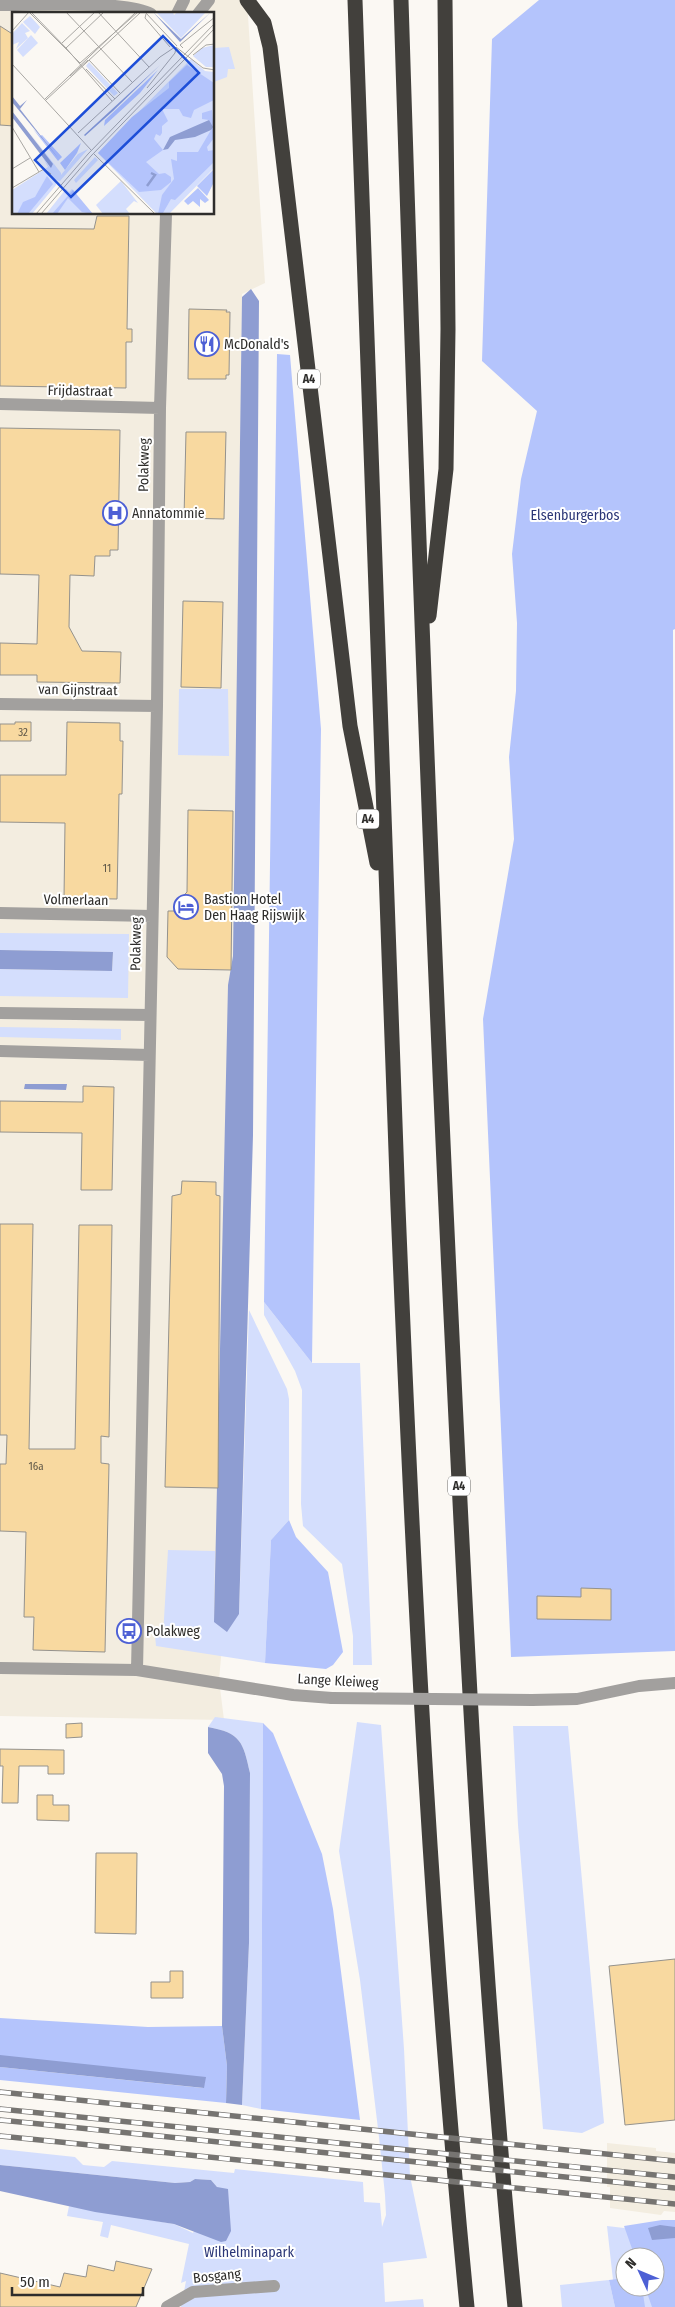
<svg xmlns="http://www.w3.org/2000/svg" width="675" height="2307" viewBox="0 0 675 2307" font-family="'Fira Sans Condensed',sans-serif">
<style>
.built{fill:#f3ede0;fill-rule:evenodd}
.green{fill:#d4defd;fill-rule:evenodd}
.forest{fill:#b4c4fc}
.water{fill:#8e9dd2}
.building{fill:#f8d9a0;stroke:#94928d}
.lines{fill:none;stroke-linecap:round;stroke-linejoin:round}
.minor{stroke:#a2a09e;stroke-width:12}
.highway{stroke:#42403c;stroke-width:15}
.rail-casing{stroke:#767471;stroke-width:5.5}
.rail{stroke:#fff;stroke-width:4;stroke-dasharray:11;stroke-linecap:butt}
.minor-bridge{stroke:#a2a09e;stroke-width:12}
.labels{text-anchor:middle;dominant-baseline:central;stroke-width:4;stroke-linejoin:round;paint-order:stroke}
.number-label{font-size:11px;fill:#605848}
.shield{fill:#fff;stroke:#6d6c6b;stroke-width:1}
.shield-label{font-size:12px;font-weight:bold;fill:#2e2d2b}
.poi-label{font-size:14px;fill:#2e2d2b;stroke:#fff;text-anchor:start}
.street-label{font-size:14px;fill:#2e2d2b;stroke:#fff}
.park-label{font-size:14px;fill:#2b3677;stroke:#fff}
.inset-river{fill:none;stroke:#8e9dd2;stroke-width:2.5}
.inset-road{fill:none;stroke:#a9a7a3;stroke-width:1}
.view{fill:#1d4ed8;fill-opacity:0.15;stroke:#1d4ed8;stroke-width:2.5}
.inset-edge{fill:none;stroke:#2e2d2b;stroke-width:2.5}
</style>
<rect width="100%" height="100%" fill="#fbf8f3"/>
<path class="built" d="M0,0H247L265,283L242,294L229,1568L219,1680L224,1720L0,1716ZM14,14H214V214H14Z
M607,2143L656,2148V2151L675,2153V2212L664,2211L661,2215L610,2208V2187H607Z"/>
<path class="green" d="M229,47L235,69H228L227,77L214,82V48Z
M179,689H228L229,756L178,755Z
M0,933L129,934L128,998L0,996V969L112,971L113,952L0,950Z
M0,1027L121,1029V1040L0,1037Z
M264,1302L312,1363H360L372,1665H353V1636L342,1564L303,1526L301,1504L302,1390L295,1371L264,1315Z
M249,1310L287,1389L289,1399V1520L271,1540L265,1663L156,1646L155,1635L163,1636L168,1550L215,1551L214,1622L239,1614Z
M215,1717L263,1723L261,2109L242,2105L249,1943L250,1773C243,1742 241,1733 208,1727Z
M357,1722L381,1725L404,2049L410,2176L427,2258L383,2263L385,2302L423,2299L424,2307H181L186,2281L181,2283L189,2244L111,2225L108,2238L100,2236L103,2222L67,2216L69,2206L174,2224L193,2233L217,2187L211,2180L195,2179L190,2182L175,2183L0,2165V2149L75,2157L83,2165L104,2167L112,2161L234,2173L235,2169L363,2182L364,2202L380,2203L382,2227L386,2215L385,2195L379,2137L360,1980L339,1851Z
M513,1726H568L604,2123L582,2133L543,2129L518,1825Z
M607,2226L675,2234V2307H616ZM625,2257H655V2287H625Z
M609,2280L615,2307H562L560,2285Z"/>
<path class="forest" d="M539,0H675V629L673,630L675,1651L511,1657L483,1019L514,839L509,757L516,691L517,623L512,554L521,479L537,411L482,361L492,39Z
M277,354L290,355L321,729L312,1363L264,1302Z
M289,1520L296,1537L328,1572L343,1652L333,1665L326,1669L265,1663L271,1540Z
M263,1723L273,1733L322,1854L333,1909L360,2120L261,2109Z
M0,2018L148,2027L222,2026L227,2066L226,2103L0,2080V2067L203,2088L205,2081L0,2062Z
M662,2220H675V2307H652L645,2287H655V2257H635L624,2226Z
M625,2278V2287H642L645,2307H615L609,2280Z"/>
<path class="water" d="M251,289L259,301L253,1135L239,1614L227,1632L214,1622L228,985L233,956L242,297Z
M0,950L113,952L112,971L0,969Z
M25,1084H67L66,1090L24,1089Z
M208,1727C241,1733 243,1742 250,1773L249,1943L242,2105L226,2103L227,2066L222,2026L224,1786L222,1774L208,1753Z
M0,2055L206,2077L204,2088L0,2067Z
M0,2165L175,2183L190,2182L195,2179L211,2180L217,2187L228,2189L231,2231L226,2241L221,2242L174,2224L95,2212L0,2191Z
M660,2225L675,2227V2238L652,2240L648,2228Z"/>
<path class="building" d="M0,26L14,35V126L0,125Z
M97,216H129L127,329H132V342H126V388L0,386V228L94,229Z
M189,309L227,310L226,312H230L229,375H226V379H188Z
M0,428L120,430L118,550H110V556H95L94,576L70,575L69,627L82,651L121,652L120,683L37,682V675H0V643L37,644L39,575L0,574Z
M186,432H226L224,519L184,518Z
M183,601L223,602L221,688L181,687Z
M15,722H31V741H0V724H15Z
M67,722L120,723V741H123L122,794H119L117,899L64,898L65,823L0,822V775H66Z
M188,810L233,811L231,970L178,969L167,957L168,911H175V904L187,892Z
M83,1086L114,1087L112,1190H81L82,1133L0,1132V1101L83,1102Z
M182,1181L216,1182V1195L220,1196L218,1488L165,1487L172,1196L181,1194Z
M0,1224H33L29,1449H75L79,1225H112L109,1437L101,1436V1463L109,1464L105,1652L33,1650L34,1617H24L26,1532L0,1531V1464H6L7,1435H0Z
M581,1588L611,1589V1620L537,1619V1596L581,1597Z
M82,1723V1737L66,1738V1724Z
M0,1749L64,1750V1774H48V1766H19L18,1803H2L3,1766H0Z
M37,1795H53V1805H69V1821L37,1820Z
M96,1853H137L136,1934L95,1933Z
M675,1959V2120L625,2125L609,1966Z
M170,1971H183V1998H151V1982H170Z
M116,2261L152,2269L136,2307H0V2273L60,2287L64,2273L86,2277L88,2265L114,2271Z"/>
<g class="lines">
<path class="minor" d="M0,5C32,5 127,0 151,14
M177,14L184,0
M198,14L209,0
M0,404L160,408
M0,704L157,706
M0,913L152,916
M0,1013L150,1015
M0,1051L149,1055
M0,1668L137,1670L293,1695L332,1698
M137,1670L157,706L160,408L166,214
M532,1700L577,1699L639,1686L675,1683
M167,2307L193,2292L274,2286"/>
<path class="highway" d="M247,0L264,23L270,47L350,726L377,863
M355,0C369,402 382,804 398,1207C413,1574 431,1941 467,2307
M401,0C415,453 431,905 453,1357C468,1674 484,1991 515,2307
M429,616L446,469L448,329L445,0"/>
<defs>
<path id="rail" d="M0,2092L675,2161
M0,2109L675,2177
M0,2120L675,2188
M0,2136L675,2204"/>
</defs>
<use href="#rail" class="rail-casing"/>
<use href="#rail" class="rail"/>
<path class="minor-bridge" d="M332,1698L532,1700"/>
</g>
<defs>
<symbol id="restaurant-ring" viewBox="-11 -11 22 22"><circle r="9.5" fill="#fff" stroke="#4d60d5" stroke-width="1.5"/><path d="M-5-6h1v4h1v-4h1v4h1v-4h1v5L-1.5 .5V6h-2V.5L-5-1ZM5-6V6H3V1.5H1.5Q1.5-4 5-6Z" fill="#4d60d5"/></symbol>
<symbol id="hospital-ring" viewBox="-11 -11 22 22"><circle r="9.5" fill="#fff" stroke="#4d60d5" stroke-width="1.5"/><path d="M-5-5h3v3.5h4V-5h3V5h-3V1.5h-4V5h-3Z" fill="#4d60d5"/></symbol>
<symbol id="hotel-ring" viewBox="-11 -11 22 22"><circle r="9.5" fill="#fff" stroke="#4d60d5" stroke-width="1.5"/><path d="M-6-4.5h1.5V1H6V5H4.5V3h-9V5H-6ZM-4 0a1.8 1.8 0 1 1 3.6 0ZM.5 0V-2.5h3Q6-2.5 6 0Z" fill="#4d60d5"/></symbol>
<symbol id="bus-ring" viewBox="-11 -11 22 22"><circle r="9.5" fill="#fff" stroke="#4d60d5" stroke-width="1.5"/><path d="M-5-6H5V4H4V6H2V4H-2V6H-4V4H-5ZM-3.5-4V0h7V-4ZM-3.5 1.2v1.5H-2V1.2ZM2 1.2v1.5H3.5V1.2Z" fill="#4d60d5"/></symbol>
</defs>
<g fill-rule="evenodd">
<use href="#restaurant-ring" x="193" y="330" width="28" height="28"/>
<use href="#hospital-ring" x="101" y="499" width="28" height="28"/>
<use href="#hotel-ring" x="172" y="893" width="28" height="28"/>
<use href="#bus-ring" x="115" y="1617" width="28" height="28"/>
</g>
<g class="labels">
<g class="number-label">
<text x="23" y="732">32</text>
<text x="107" y="868">11</text>
<text x="36" y="1466">16a</text>
</g>
<g class="shield">
<rect x="298" y="369.5" width="22" height="19" rx="4"/>
<rect x="357" y="809.5" width="22" height="19" rx="4"/>
<rect x="448" y="1476.5" width="22" height="19" rx="4"/>
</g>
<g class="shield-label">
<text x="309" y="379">A4</text>
<text x="368" y="819">A4</text>
<text x="459" y="1486">A4</text>
</g>
<g class="poi-label">
<text x="224" y="344">McDonald's</text>
<text x="132" y="513">Annatommie</text>
<text x="204" y="899">Bastion Hotel<tspan x="204" dy="16">Den Haag Rijswijk</tspan></text>
<text x="146" y="1631">Polakweg</text>
</g>
<g class="street-label">
<text transform="translate(80 391) rotate(1)">Frijdastraat</text>
<text transform="translate(144 465) rotate(-89)">Polakweg</text>
<text transform="translate(78 690) rotate(1)">van Gijnstraat</text>
<text transform="translate(76 900) rotate(1)">Volmerlaan</text>
<text transform="translate(136 944) rotate(-89)">Polakweg</text>
<text transform="translate(338 1681) rotate(3)">Lange Kleiweg</text>
<text transform="translate(217 2276) rotate(-6)">Bosgang</text>
</g>
<g class="park-label">
<text x="575" y="515">Elsenburgerbos</text>
<text x="249" y="2252">Wilhelminapark</text>
</g>
</g>
<g transform="translate(12 12)">
<rect width="202" height="202" fill="#fbf8f3"/>
<path d="M144,0H161L162,3L165,0H194L169,26ZM18,4L28,15L23,22L11,10ZM10,11L18,19L13,21L16,26L4,37L7,30L0,33V22ZM19,23L26,31L11,45L5,38ZM202,33V55H194L181,44L190,36ZM179,47L193,59L202,60V156L157,202H145L86,141ZM77,50L106,81L102,84L74,54ZM17,120L49,161V163L66,142L76,137L48,169L44,168V173L20,202H0V178L36,155L31,146L37,154L41,153ZM83,145L86,148L64,171L62,168ZM109,169L126,191L122,189L114,197L118,202H91L84,193ZM54,177L57,180L60,177L79,202H34Z" fill="#d4defd"/>
<path d="M175,53L202,71V88L182,98L179,106L171,104L167,97H150L156,109L150,114V121L148,124L144,122L142,127L151,138L134,150L147,162L153,161L159,165V170L149,178L127,180L86,141L120,105L157,76V70ZM146,58L128,81L92,114L93,108ZM200,98L202,126L195,135L196,139L202,138V150L163,188L159,187L151,201L146,202L150,183L162,167L159,147L165,149V140H186L199,118L197,108L190,107V101ZM21,117L28,124L30,123L50,145L46,149ZM69,131L65,141L53,158L48,151ZM202,157V170L195,184L185,174ZM35,164L41,172L16,202H5L11,190L23,185ZM186,176L197,188L193,191L188,187V195L181,189L176,193L172,189ZM61,178L81,202L70,200L56,186L45,202H40Z" fill="#b4c4fc"/>
<path d="M141,0L169,27L199,0L168,30ZM148,53L101,99L73,124L72,123ZM0,84L8,94L15,88L8,97L47,147L0,90ZM0,99L41,152L39,156L0,105ZM197,108L201,115L199,118L183,125L163,128L156,137L151,138L158,125Z" fill="#8e9dd2"/>
<path class="inset-river" d="M135,174L143,163L139,161"/>
<path class="inset-road" d="M17,0L68,51L126,0M19,0L55,37M54,0L120,70M86,0L137,55M133,0L165,34M134,2L133,6L158,35M0,19L17,0M50,31L83,0M54,36L100,89M54,36L92,0M171,36L168,33L203,5M181,43L194,33L203,32M77,48L108,81M0,52L79,138M74,57L103,87M58,64L76,48M135,76L163,41L164,35L191,56L203,58M33,87L124,0M34,88L129,0M0,115L27,160M66,121L148,45L163,35M82,142L143,202M0,157L18,146M0,176L32,157L39,162M24,202L76,142L203,11M29,202L79,144L203,16"/>
<path class="view" d="M151,24L187,61L59,185L23,148Z"/>
<rect width="202" height="202" class="inset-edge"/>
</g>
<g transform="translate(640 2272) rotate(314)"><circle r="24" fill="#ffffff" stroke="#ababaa"/>
<path d="M0-4L9 19L0 12L-9 19Z" fill="#4d60d5"/>
<text y="-8" font-size="14" font-weight="bold" text-anchor="middle" fill="#2e2d2b">N</text>
</g>
<path d="M12 2287v8h131v-8" fill="none" stroke="#2e2d2b" stroke-width="2.5"/>
<text x="20" y="2287" font-size="15" fill="#2e2d2b" stroke="#ffffff" stroke-width="4" paint-order="stroke">50 m</text>
</svg>
